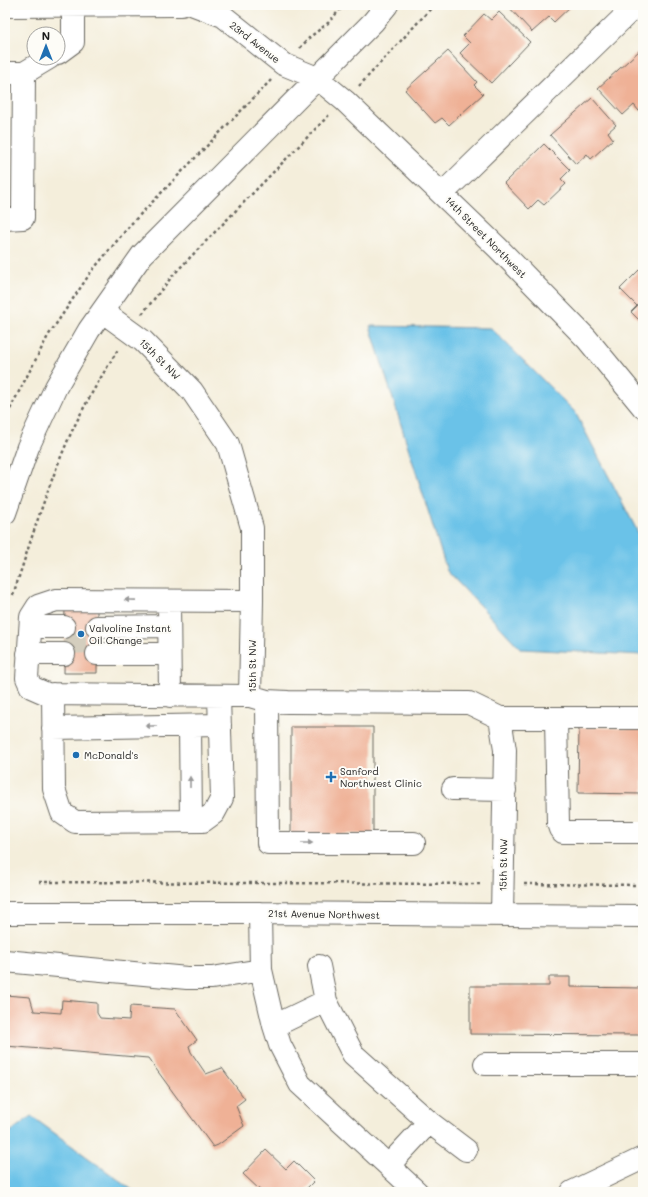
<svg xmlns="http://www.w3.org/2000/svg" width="648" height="1197" viewBox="0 0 648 1197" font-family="Mali,sans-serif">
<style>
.water{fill:#6bc2e8;stroke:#446f82}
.building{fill:#efb196}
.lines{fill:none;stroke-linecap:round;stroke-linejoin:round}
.minor-tunnel{stroke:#d4cebe;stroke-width:22;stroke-dasharray:22 11;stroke-linecap:butt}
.minor-casing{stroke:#68665f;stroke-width:24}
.path{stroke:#68665f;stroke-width:2.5;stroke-dasharray:3 3;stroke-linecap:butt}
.minor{stroke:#fff;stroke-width:22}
.oneway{fill:#999}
.poi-dot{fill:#1f6fb2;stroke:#fdfcf7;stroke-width:1.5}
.labels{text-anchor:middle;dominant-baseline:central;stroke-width:4;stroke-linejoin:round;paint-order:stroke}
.street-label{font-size:10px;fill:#1c1c1c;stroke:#fdfcf7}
.poi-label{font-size:10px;fill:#1c1c1c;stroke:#fdfcf7;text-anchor:start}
</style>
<rect width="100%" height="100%" fill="#fdfcf7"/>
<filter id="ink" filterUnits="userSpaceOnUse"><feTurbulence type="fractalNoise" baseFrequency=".025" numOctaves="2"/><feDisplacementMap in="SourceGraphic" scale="8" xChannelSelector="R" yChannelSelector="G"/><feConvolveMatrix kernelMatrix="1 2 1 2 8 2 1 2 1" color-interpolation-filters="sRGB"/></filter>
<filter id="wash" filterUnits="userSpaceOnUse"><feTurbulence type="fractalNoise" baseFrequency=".012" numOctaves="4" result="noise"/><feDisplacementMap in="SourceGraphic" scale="16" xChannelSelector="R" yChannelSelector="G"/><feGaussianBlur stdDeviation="0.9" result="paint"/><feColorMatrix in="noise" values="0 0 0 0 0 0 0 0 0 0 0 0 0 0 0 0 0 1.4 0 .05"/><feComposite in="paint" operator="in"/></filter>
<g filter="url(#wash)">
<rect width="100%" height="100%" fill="#f4eedb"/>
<path class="water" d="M370,326L491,328L575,412L643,542V655L521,649L447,571Z
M31,1116L135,1192H5V1136Z"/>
<g id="blocks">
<path class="building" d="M507,5H572L554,22L549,17L532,32Z
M499,12L530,42L491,83L460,53L470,43L463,36L484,14L491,20Z
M448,51L477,82L474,85L483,94L449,125L442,118L435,123L405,90Z
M639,51L643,55V107L639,111L634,105L623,115L598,88Z
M592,98L616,125L608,132L613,139L591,159L587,154L576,164L550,135Z
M544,144L570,170L561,179L566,184L544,205L538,200L529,209L504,183Z
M643,266V324L631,312L637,306L620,289Z
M65,607H97V673H64Z
M291,727H373V834H291Z
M579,727L643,729V794L578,793Z
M549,977H570V987L643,988V1035L470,1034V986H549Z
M5,995L30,997L34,1011L61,1013L62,1000L97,1003V1013L100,1018L129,1020L130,1006L175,1009L197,1040L189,1046L191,1052L206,1074L222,1068L245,1099L236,1106L244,1126L218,1145L213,1147L148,1058L6,1046L5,1043Z
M266,1150L286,1169L294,1161L314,1181L303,1192H262L243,1174Z"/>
</g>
</g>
<g filter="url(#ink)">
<use href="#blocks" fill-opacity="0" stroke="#68665f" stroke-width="1"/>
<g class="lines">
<path class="minor-tunnel" d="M64,643L97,642"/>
<defs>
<path id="minor" d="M194,5L223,16L283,64L317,78L345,101L498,248L587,339L643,407
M5,6L181,5
M58,53L73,42V6
M5,73H24
M442,194L631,10L639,5
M5,219L23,218L24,73L49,58
M103,312L143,341L192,391L228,444L252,528V601L250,696L267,701L288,702L469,703L500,718L505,750L502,915
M5,513L28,447L56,387L89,330L142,255L373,22L387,5
M169,601L170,696
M31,627H64
M97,627L169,626
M28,654H64
M97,654H169
M53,694L54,789L62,813L75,822L203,821L214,813L222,798L219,696
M250,696L47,694L31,687L27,678L31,617L38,606L56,600L252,601
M267,701L268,843H414
M500,718H643
M556,718L558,823L560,829L563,832H643
M190,726L191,821
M53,728L220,725
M453,789L505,790
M5,913H260L643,916
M260,913L261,970L274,1026L280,1045L300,1084L417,1192
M5,961L187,978H212L261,970
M319,966L326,1001L353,1054L429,1122L466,1150
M274,1026L326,1001
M485,1064H643
M389,1165L429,1122
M572,1192L643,1158"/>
</defs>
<use href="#minor" class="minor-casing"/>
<path class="path" d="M300,48L310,37L328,23L344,5
M359,86L434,5
M142,314L174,274L330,114
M5,420L13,403L48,336L91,272L131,224L271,80
M13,595C31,540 48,484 72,431C86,402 102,375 119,348
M39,882L483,884
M524,884L643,885"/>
<use href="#minor" class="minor"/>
</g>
<defs><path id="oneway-solid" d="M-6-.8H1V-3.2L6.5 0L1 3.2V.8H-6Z"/></defs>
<g class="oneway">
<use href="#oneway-solid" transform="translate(130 600) rotate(-179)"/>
<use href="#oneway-solid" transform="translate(151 726) rotate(179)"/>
<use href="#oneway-solid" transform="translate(190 782) rotate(-90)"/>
<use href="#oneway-solid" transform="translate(307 843)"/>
</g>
</g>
<g class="poi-dot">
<circle cx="81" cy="634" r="4"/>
<circle cx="76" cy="755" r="4"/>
<path d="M329 771h4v4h4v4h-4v4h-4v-4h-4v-4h4z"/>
</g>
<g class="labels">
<g class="street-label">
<text transform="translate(255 42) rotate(38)">23rd Avenue</text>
<text transform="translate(486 237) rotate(45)">14th Street Northwest</text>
<text transform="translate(160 359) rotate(45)">15th St NW</text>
<text transform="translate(252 666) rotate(-90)">15th St NW</text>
<text transform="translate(503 865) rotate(-89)">15th St NW</text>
<text transform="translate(324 914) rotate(1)">21st Avenue Northwest</text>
</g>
<g class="poi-label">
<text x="89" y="628">Valvoline Instant<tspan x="89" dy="12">Oil Change</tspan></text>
<text x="84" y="755">McDonald's</text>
<text x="340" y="771">Sanford<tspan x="340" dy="12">Northwest Clinic</tspan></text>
</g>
</g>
<rect width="648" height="1197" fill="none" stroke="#fdfcf7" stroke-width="20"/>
<g transform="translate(46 46)"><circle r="19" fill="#fdfcf7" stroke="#a3a29f"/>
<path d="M0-3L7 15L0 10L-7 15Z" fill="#1f6fb2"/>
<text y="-6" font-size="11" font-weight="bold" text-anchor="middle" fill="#1c1c1c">N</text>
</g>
</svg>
